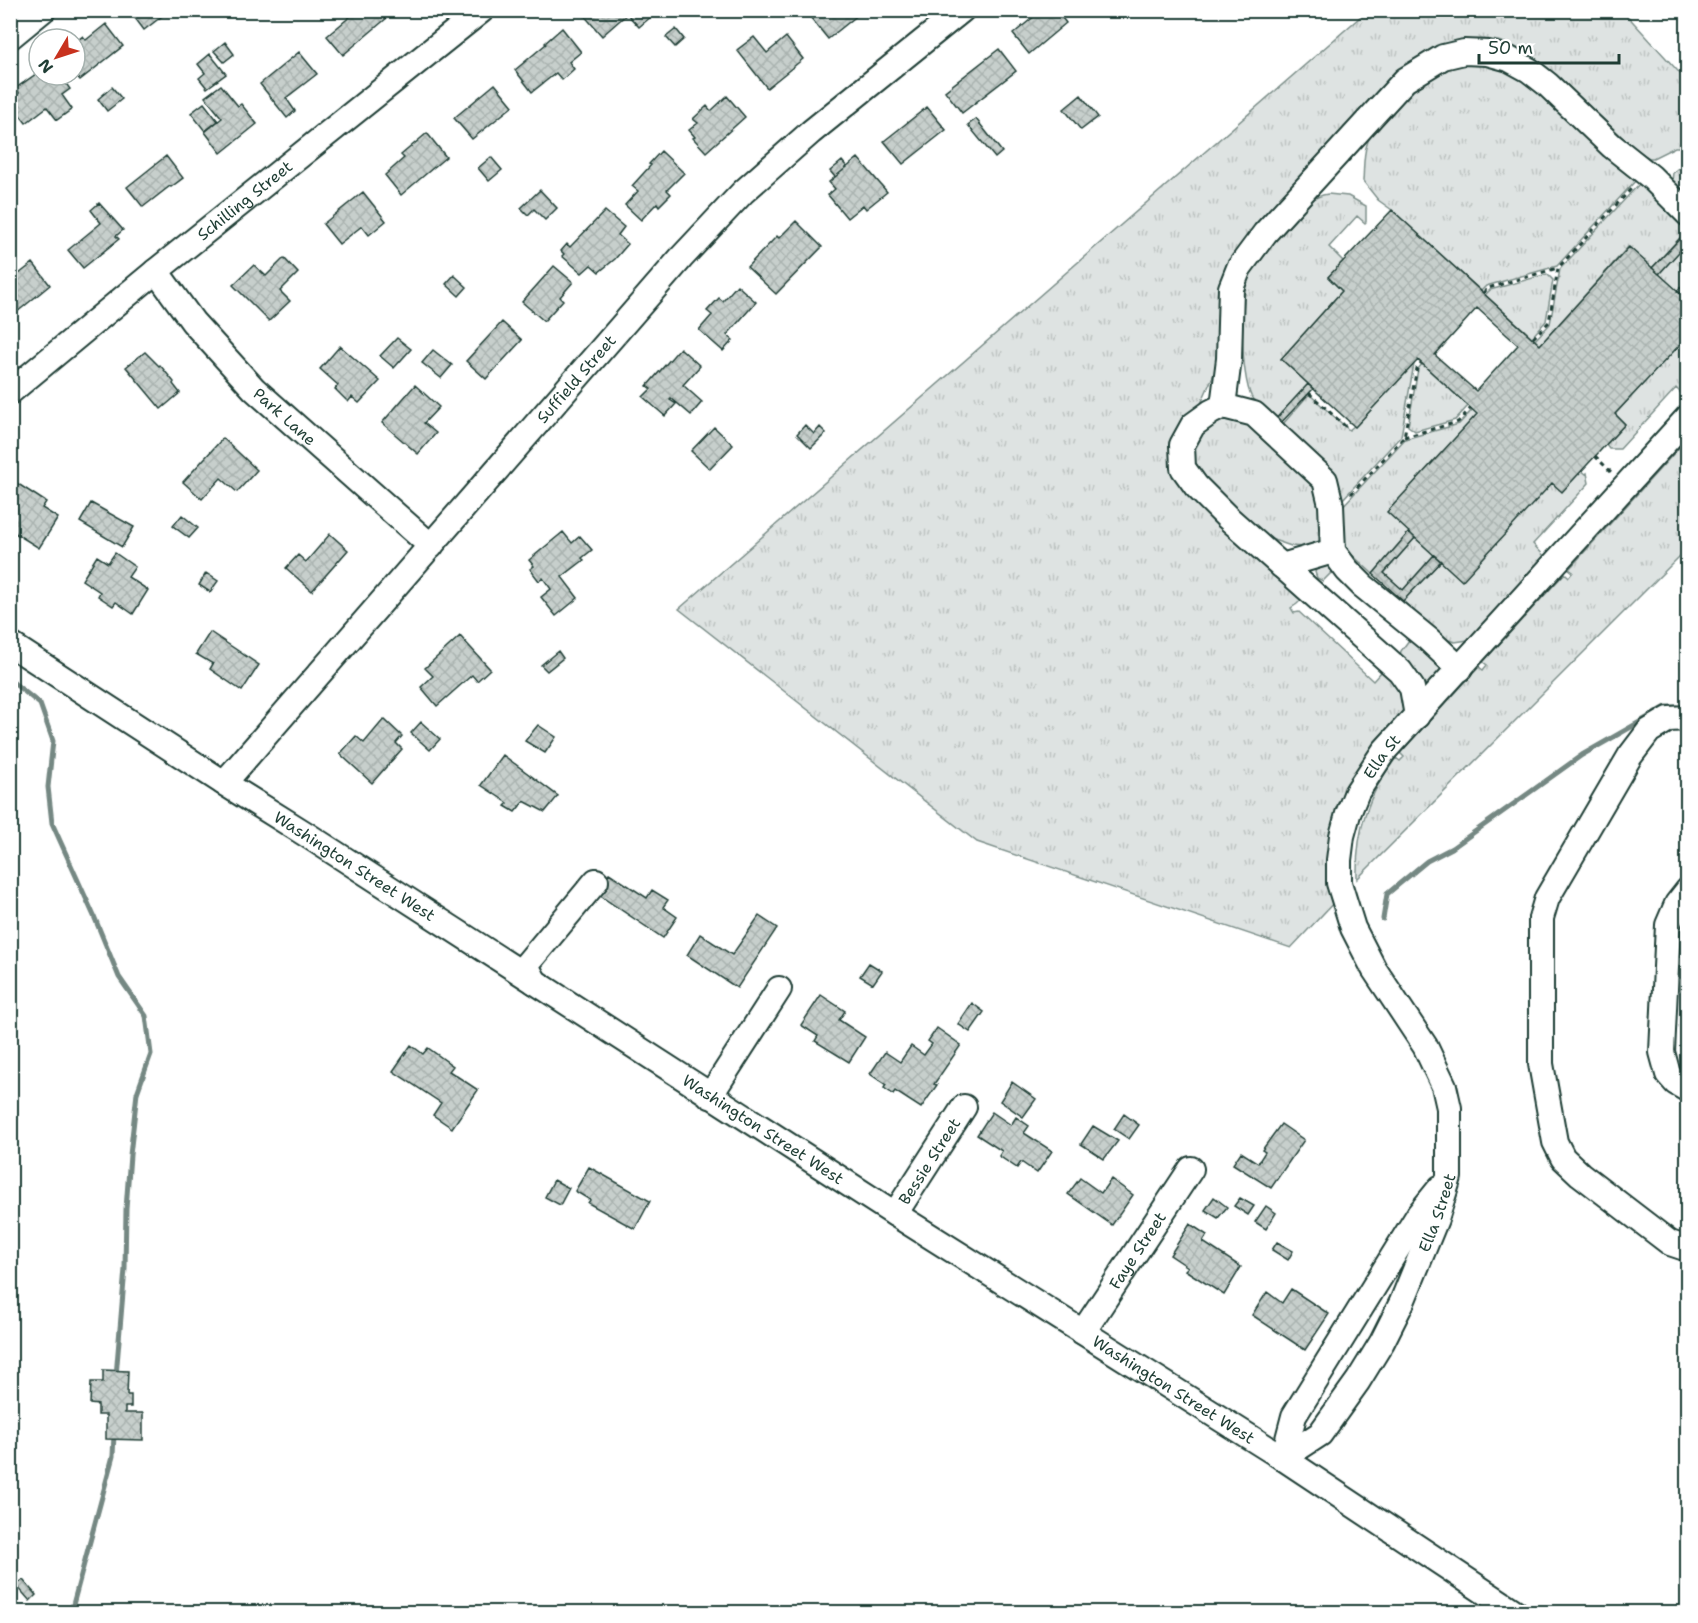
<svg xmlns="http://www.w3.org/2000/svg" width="1698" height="1623" viewBox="0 0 1698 1623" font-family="'Shantell Sans',sans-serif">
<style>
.grass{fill:url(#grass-tufts);stroke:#7e908b;stroke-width:1.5}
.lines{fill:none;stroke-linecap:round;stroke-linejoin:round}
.stream{stroke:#758883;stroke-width:5}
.building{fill:url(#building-cross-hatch);stroke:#1f3d34;stroke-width:1.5;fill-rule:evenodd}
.minor-casing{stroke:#1f3d34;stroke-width:28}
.path{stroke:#1f3d34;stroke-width:3;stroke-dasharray:4.5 4.5;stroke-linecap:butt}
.minor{stroke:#fff;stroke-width:24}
.labels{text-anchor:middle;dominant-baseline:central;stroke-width:4.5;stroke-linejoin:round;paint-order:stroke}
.street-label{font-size:16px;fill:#1f3d34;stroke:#fff}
</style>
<defs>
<pattern id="grass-tufts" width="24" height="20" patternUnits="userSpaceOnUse" patternTransform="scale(1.5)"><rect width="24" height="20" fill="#dee3e2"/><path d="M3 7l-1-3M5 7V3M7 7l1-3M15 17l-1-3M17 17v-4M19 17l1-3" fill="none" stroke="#bec4c2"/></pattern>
<pattern id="building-cross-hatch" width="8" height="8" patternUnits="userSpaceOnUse" patternTransform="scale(1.5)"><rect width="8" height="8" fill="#c7cfcc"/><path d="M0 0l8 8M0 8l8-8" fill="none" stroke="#aab3b0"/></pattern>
</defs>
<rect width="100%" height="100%" fill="#fff"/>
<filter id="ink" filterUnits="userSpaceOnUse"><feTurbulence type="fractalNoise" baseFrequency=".0167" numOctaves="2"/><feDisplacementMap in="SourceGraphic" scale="12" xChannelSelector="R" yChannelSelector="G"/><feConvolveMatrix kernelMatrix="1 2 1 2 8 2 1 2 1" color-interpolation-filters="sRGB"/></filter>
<g filter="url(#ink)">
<path class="grass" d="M1367,11H1623L1687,81V147H1675L1653,158H1649L1636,150C1619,134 1602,118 1585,102C1560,78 1533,50 1498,41C1486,38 1474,39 1461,41L1255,231L1220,360L1199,408L1177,453L1303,598L1297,604L1291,608L1294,613L1299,612L1373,681L1382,671L1399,683L1404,710L1401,717L1379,742L1337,899L1291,948L977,842L679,609Z
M1471,60L1523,75L1637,179L1557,266L1486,286L1481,291L1392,210L1378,200L1363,181C1364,169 1363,156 1367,144C1372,124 1422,80 1440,69C1449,64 1462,62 1471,60Z
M1682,168L1687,171V182L1682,188L1687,192V196L1672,181L1673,173L1677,169Z
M1641,182L1687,225V230L1652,268L1628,247L1540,345L1535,340L1550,324L1560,269Z
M1328,194L1348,196L1366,206V222L1365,223L1357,216L1329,247L1343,261L1328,277L1342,291L1281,359L1308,384L1274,421C1267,414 1256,407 1252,398C1240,376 1239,291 1251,271C1260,253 1276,239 1289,224C1302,210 1308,197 1328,194Z
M1687,242V280L1677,291L1659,274Z
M1547,274L1553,280L1546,321L1532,337L1485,295L1490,290Z
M1687,336V399L1676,388L1620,449H1609L1606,445L1625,424L1615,414Z
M1414,364L1401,436L1342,500L1341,492L1337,483L1297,438L1283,424L1309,394L1349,430L1354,426L1355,427Z
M1422,364L1468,406L1455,420L1415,431L1408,426L1418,369Z
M1473,409L1477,414L1409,532L1373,574L1350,553L1344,545L1341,508L1405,439L1459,424Z
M1239,415L1321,489L1325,537L1320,541L1304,547L1291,546L1265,537L1199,474L1193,456L1195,437L1214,419Z
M1687,439V549L1357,879C1356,831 1367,795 1396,758L1400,761L1404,757L1400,753L1479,667L1483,670L1487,665L1483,662L1565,573L1569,577L1573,572L1569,569Z
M1581,470L1586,474L1587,473L1589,483L1533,544L1546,558L1468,640L1455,642L1445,639L1403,601L1441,561L1552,483Z
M1415,538L1434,555L1403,590L1384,573Z
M1328,562L1442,666V674L1427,688L1416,671L1400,655L1401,651L1409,640L1333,571L1323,581L1317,578L1315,572L1318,566Z"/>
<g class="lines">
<path class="stream" d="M10,680L40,704L53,741L48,787L52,823L94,916L119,977L146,1016L151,1054L137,1093L130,1155L126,1209L125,1269L116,1376
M1383,919L1387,894L1427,861L1452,848L1582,755L1666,707H1677
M71,1612L113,1456L114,1434"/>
</g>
<path class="building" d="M129,10H174L167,16L165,14L144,30Z
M358,10H381L387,18L343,55L327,36Z
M584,10H647L652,16L639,27L627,14L602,36L582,13Z
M821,10H864L828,39L811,18Z
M1042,10H1056L1066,23L1029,54L1013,34Z
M106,24L123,46L80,80L75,74V42L83,36L86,40Z
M562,28L581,52L569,62L574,69L562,80L556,73L532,92L515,70L546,44L545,43Z
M676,29L684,39L675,47L666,37Z
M754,37L767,53L786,37L803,59L767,88L737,50Z
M225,42L234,54L224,62L214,51Z
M999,49L1016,71L962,113L945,91Z
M299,52L317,74L286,98L295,111L287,118L260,84Z
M210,54L226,74L207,88L199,78L205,73L198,64Z
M39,72V75H60L70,89L62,95L72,109L57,120L47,107L26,123L10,102V99L19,93L16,88Z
M495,84L513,106L472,139L454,118Z
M221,85L238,106L241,104L257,124L221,153L205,132L222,118L205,97Z
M112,87L122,99L107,111L98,99Z
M1081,95L1098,117L1081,130L1064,109Z
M727,96L745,117L706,152L693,138L695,137L689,130L698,123L693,119L707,106L711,111Z
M204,103L218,121L205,131L191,113Z
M927,107L946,130L903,164L884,141Z
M976,119L1002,152L995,158L968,125Z
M427,133L446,157L401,195L385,175L404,158L401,155Z
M661,151L684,173L667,190L671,194L659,206L657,203L641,220L625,205L638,191L632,186L651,165L649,164Z
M166,156L183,178L171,187L170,186L143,207L127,187Z
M491,157L502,170L489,181L478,168Z
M858,158L887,192L866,209L863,205L847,218L828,195L835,189L829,182Z
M842,161L847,167L835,177L830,171Z
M540,190L557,208L545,220L534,209L528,215L521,208Z
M363,192L386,221L369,235L362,226L339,244L323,224Z
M99,203L123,230L116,236L119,239L83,268L68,250L101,223L91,210Z
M1392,210L1540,345L1629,247L1688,300V336L1615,414L1625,424L1562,492L1552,483L1462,581L1387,512L1477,414L1418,360L1355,427L1281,359L1342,291L1328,277ZM1477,308L1518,345L1476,391L1435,355Z
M605,211L624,227L618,235L628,244L615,259L599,272L591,265L582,273L562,256L564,254L561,251L567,244L570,247Z
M796,221L822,247L776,294L747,267L777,236L779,238Z
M1688,230V242L1659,274L1652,268Z
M284,258L298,273L280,291L290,301L269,321L233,285L254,265L266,276Z
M33,263L50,285L11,317L10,281Z
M554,266L573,282L560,297L563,300L544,321L522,302Z
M454,275L467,287L459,296L446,284Z
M1688,280V292L1683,296L1677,291Z
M737,285L756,302L727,335L733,340L723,351L699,330L712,315L707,311L719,298L723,301Z
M502,322L522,340L486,379L466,361Z
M397,338L411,349L394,368L380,356Z
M340,346L380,381L359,403L352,397L348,402L335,389L338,385L320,369Z
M680,348L700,366L683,385L702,402L691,415L671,398L670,400L676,404L665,416L643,397L651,389L647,386Z
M433,350L452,365L441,378L422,363Z
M145,352L159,366L160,365L174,382L173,384L180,393L161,409L126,367Z
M1308,384L1313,389L1278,426L1273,422Z
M415,385L439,407L424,423L436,433L418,454L382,423Z
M805,425L814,434L820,427L826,433L811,448L797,434Z
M714,427L733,445L710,469L691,451Z
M223,438L257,470L237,492L221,478L202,499L183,482Z
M12,480L46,502L42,508L58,518L39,548L10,530V482Z
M91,503L134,527L122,547L80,522Z
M182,515L198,528L189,538L173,526Z
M563,532L572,543L580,536L592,550L582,558L584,560L562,577L578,598L556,616L541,597L551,589L543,578L539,581L530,569L534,566L529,560Z
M1409,532L1415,538L1384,573L1403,590L1434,555L1441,561L1403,601L1373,574Z
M330,534L348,550L312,591L286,568L298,555L306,562Z
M115,553L135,567L128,577L148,590L133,614L116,602L113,606L98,596L100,592L82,580L97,556L108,563Z
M206,573L218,581L210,592L199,585Z
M210,632L259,665L242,691L210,669L213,664L196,654Z
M460,636L490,669L477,681L472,675L437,706L421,687L433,676L425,668Z
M558,651L563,658L547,671L541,665Z
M384,719L402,736L396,743L402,749L372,783L340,754L356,736L364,743Z
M421,722L440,739L430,750L411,733Z
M538,725L556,737L545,753L525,741Z
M503,755L558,796L545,812L524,801L515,812L505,806L508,803L481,785Z
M609,873L647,898L652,890L668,900L663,907L677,917L663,938L596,893Z
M759,916L777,928L737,988L687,955L700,934L732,955Z
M869,963L882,971L873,984L860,976Z
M821,995L845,1011L839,1020L865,1037L849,1062L815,1041L818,1036L801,1025Z
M972,1003L984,1012L970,1032L958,1024Z
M937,1028L961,1045L934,1084L937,1085L921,1108L895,1091L893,1094L884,1088L886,1085L870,1074L885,1052L900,1062L911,1046L924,1055L932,1044L928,1041Z
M411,1045L423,1054L428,1048L453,1066L449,1071L478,1090L452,1128L433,1115L441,1103L393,1071Z
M1012,1082L1036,1099L1023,1117L1000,1101Z
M992,1112L1011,1125L1016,1117L1029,1126L1024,1133L1052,1151L1037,1173L1021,1162L1017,1168L999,1156L1002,1151L977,1135Z
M1124,1114L1139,1125L1129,1139L1114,1129Z
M1281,1124L1304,1140L1271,1188L1233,1164L1241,1152L1258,1163L1265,1152L1262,1150Z
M1093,1126L1118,1141L1104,1159L1081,1144Z
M589,1167L650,1201L635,1229L588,1203L590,1200L575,1191Z
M1080,1178L1101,1193L1111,1179L1133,1195L1112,1225L1068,1194Z
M554,1180L569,1188L560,1205L545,1197Z
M1214,1197L1227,1207L1218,1218L1205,1210Z
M1240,1198L1254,1206L1248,1215L1234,1206Z
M1266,1206L1276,1213L1266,1229L1255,1222Z
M1190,1224L1207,1235L1203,1242L1241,1267L1224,1295L1185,1270L1188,1267L1170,1255Z
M1277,1242L1293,1251L1288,1260L1272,1250Z
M1291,1289L1329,1314L1305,1350L1252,1315L1267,1292L1282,1303Z
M103,1370L128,1371L127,1395H131V1407H125V1413H143V1440L106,1439V1415H98V1405L90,1404L91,1382H103Z
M23,1580L36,1595L30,1601L16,1585Z"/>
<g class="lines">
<defs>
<g id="minor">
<path d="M10,37L43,10"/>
<path id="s1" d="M156,271L193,322L254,389L431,546"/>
<path id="s2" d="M10,392L156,271L482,10"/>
<path d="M1223,406L1229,359L1231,288L1239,268L1265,233L1405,80L1443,57L1464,52L1487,53L1509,59L1529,70L1547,84L1612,146L1651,177L1688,214"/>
<path d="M1282,566L1333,551"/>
<path id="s3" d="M10,644L224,783L304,833L895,1214L1283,1458L1515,1612"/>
<path d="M1417,716L1412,688L1400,671L1227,517L1196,486L1183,468L1182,445L1193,425L1211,412L1223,406L1254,414L1325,480L1331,505L1333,551L1347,570L1363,586L1428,639L1460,669"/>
<path d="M1688,718L1669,719L1649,731L1630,756L1547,898L1541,918V1064L1555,1142L1563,1158L1580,1174L1670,1243L1685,1248L1688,1247"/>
<path id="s4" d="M224,783L681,258L743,192L811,132L962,10"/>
<path d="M1688,890L1677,904L1668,925L1662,1052L1668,1074L1676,1083L1688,1090"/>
<path d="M535,982L526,965L596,881"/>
<path d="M710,1096L779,989"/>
<path id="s5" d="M895,1214L964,1107"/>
<path id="s6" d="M1083,1332L1191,1169"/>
<path id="s7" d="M1283,1458L1320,1434L1358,1381L1382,1342L1402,1302L1436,1219L1449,1177V1108L1444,1086L1425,1046L1374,969L1353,928L1339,883V860L1342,836L1348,814L1357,792L1384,751L1688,417"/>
<path d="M1283,1458L1294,1416L1419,1214L1440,1188"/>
</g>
</defs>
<use href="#minor" class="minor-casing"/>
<path class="path" d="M1483,293L1488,288L1558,268
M1533,338L1549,322L1558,268L1631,189
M1309,393L1345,426L1349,422
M1404,437L1458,422L1471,408
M1595,456L1611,472
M1351,494L1404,437L1417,368L1421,363"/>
<use href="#minor" class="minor"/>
</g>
</g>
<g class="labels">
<g class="street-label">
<text stroke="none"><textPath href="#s2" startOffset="303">Schilling Street</textPath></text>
<text stroke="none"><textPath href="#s4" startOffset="536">Suffield Street</textPath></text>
<text stroke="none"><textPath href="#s1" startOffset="195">Park Lane</textPath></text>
<text stroke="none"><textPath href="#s7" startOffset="792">Ella St</textPath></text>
<text stroke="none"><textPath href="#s3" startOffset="410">Washington Street West</textPath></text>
<text stroke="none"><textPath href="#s3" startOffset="896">Washington Street West</textPath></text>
<text stroke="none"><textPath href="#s5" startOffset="63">Bessie Street</textPath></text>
<text stroke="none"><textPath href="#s7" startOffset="296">Ella Street</textPath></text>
<text stroke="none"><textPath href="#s6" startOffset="98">Faye Street</textPath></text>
<text stroke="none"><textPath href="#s3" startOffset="1382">Washington Street West</textPath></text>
</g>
</g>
<rect width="1698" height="1623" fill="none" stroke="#fff" stroke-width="36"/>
<rect x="18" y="18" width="1662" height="1587" fill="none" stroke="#1f3d34" stroke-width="2" filter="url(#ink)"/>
<g transform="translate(57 57) rotate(231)"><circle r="28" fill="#ffffff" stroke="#a5b1ae" stroke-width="1.5"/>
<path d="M0-4.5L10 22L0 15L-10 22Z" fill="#c8321e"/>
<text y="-9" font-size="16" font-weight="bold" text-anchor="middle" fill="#1f3d34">N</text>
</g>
<path d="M1479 54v9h140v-9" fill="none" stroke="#1f3d34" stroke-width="3"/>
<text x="1488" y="54" font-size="18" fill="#1f3d34" stroke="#ffffff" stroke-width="4.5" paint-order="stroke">50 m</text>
</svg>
